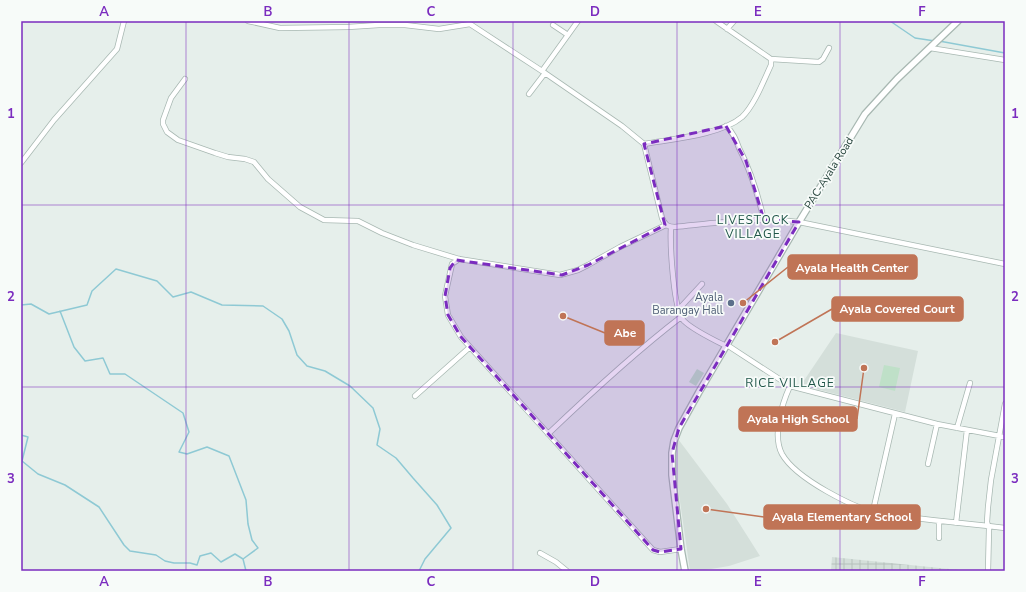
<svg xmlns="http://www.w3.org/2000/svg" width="1026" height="592" viewBox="0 0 1026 592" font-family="'Nunito Sans',sans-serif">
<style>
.built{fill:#d4dfda}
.industrial{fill:url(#industrial-grid)}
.grass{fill:#bfe0c8}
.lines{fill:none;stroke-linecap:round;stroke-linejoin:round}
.stream{stroke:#8ec9d4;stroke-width:1.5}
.minor-casing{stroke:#a8b8b2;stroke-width:6}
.tertiary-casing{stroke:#a8b8b2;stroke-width:8}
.minor{stroke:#fff;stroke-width:4.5}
.tertiary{stroke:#fff;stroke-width:5.5}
.marked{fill:#7b2cbf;fill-opacity:0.2;stroke:#7b2cbf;stroke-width:3;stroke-dasharray:8 5;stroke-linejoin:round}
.grid{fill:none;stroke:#7b2cbf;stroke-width:1;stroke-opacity:0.55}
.service-dot{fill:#5c6f8a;stroke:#f7fbf9;stroke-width:1.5}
.labels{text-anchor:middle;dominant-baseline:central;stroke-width:3.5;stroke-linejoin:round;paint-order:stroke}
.street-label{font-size:11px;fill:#24423a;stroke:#f7fbf9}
.service-label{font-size:11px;fill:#4e5e75;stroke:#f7fbf9;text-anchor:end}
.neighbourhood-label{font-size:12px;letter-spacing:1px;fill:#1f5548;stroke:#f7fbf9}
.leader{fill:none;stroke:#c07456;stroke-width:1.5}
.callout-dot{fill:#c07456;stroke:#f7fbf9;stroke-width:1.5}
.callout{fill:#c07456;stroke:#c07456;stroke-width:1.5}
.callout-label{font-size:12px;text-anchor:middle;font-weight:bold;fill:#fff}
.neatline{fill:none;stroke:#7b2cbf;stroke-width:1.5}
.grid-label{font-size:13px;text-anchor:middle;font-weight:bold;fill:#7b2cbf}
</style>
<defs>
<pattern id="industrial-grid" width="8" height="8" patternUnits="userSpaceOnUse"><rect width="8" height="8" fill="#d4dfda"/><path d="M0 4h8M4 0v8" fill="none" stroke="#b6c1bc"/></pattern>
</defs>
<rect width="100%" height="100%" fill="#e6efeb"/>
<path class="built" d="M836,333L918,351L905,412L801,385Z
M678,439L727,504L760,556L729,566L699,571H690L674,460Z"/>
<path class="industrial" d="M832,557L969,571H831Z"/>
<path class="grass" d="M884,365L900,368L895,391L879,387Z
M697,369L704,373L696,386L689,382Z"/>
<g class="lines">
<path class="stream" d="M890,21L915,38L935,41
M939,41L1005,53
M21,305L31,304L49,314L87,305L92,291L116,269L157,281L173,297L191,292L222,305L263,306L282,319L289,331L297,355L307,366L325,371L350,386L373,408L380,429L377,445L396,458L413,478L437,505L451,528L425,559L419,571
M60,311L74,347L85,361L103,358L110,374H125L183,413L189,432L179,452L187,454L207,447L229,456L246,500L248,524L252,540L258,548L243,559
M21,435L28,437L22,461L38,474L65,485L99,507L124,545L130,551L156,555L165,561L174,563H190L197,565L200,556L211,553L221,562L235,554L243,559L246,571"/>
<defs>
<path id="minor" d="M248,21L280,28L348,27L379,25H405L439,29L470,24L542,71
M578,21L542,71L622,126L644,144L662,218C665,225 668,227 675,227C716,223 757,217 799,222L1005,264
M553,25L568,35
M727,29L734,21
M930,48L1005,60
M771,59L819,62L823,59L829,48
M185,79L171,98L163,120V124L167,132L178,140L215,153L228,157L245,159L254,162L268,179L300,207L324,220L358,221L382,233L413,245L459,259L560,275L578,270L588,265L620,247L666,225
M529,94L545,73
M726,126C733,132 736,140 739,148C751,171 758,195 764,220
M644,144C672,139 721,135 742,117C754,106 764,80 771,65V59L716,21
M21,163L54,120L117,49L124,21
M671,227C670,243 673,311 684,321C693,330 714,340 726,346
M459,259L452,264L445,296L448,315L461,337L653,550L660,552L681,549
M678,310L702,284
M727,345L790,386L937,424L1005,437
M790,386C782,404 772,435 782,454C796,479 854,508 882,515C892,517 904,517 915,518C945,522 975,524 1005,528
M415,396L470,347
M957,428L970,383
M548,434C591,393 634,353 681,317
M928,464L937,424
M873,511L895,414
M956,523L967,430
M939,538V521
M540,553L556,562L567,571
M988,571L989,529L987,522L988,507L991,480L1005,404"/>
<path id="tertiary" d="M685,571L681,549L672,475V453L674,441L679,428L699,392L799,222L865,114L897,79L958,21"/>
</defs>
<use href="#minor" class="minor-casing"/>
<use href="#tertiary" class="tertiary-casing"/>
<use href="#minor" class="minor"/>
<use href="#tertiary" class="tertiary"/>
</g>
<path class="marked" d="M726,126L746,161L764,220L799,222L679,428L672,453L681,549L660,552L653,550L461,337L448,315L445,296L450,268L456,260L562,275L588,265L665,225L644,144Z"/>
<path class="grid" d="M186,21V571M349,21V571M513,21V571M677,21V571M840,21V571M21,205H1005M21,387H1005"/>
<circle class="service-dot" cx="731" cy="303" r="4"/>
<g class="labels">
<g class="street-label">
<text transform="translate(829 173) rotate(-58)">PAC-Ayala Road</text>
</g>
<g class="service-label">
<text x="723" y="297">Ayala<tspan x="723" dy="13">Barangay Hall</tspan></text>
</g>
<g class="neighbourhood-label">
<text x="753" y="220">LIVESTOCK<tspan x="753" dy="14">VILLAGE</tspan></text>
<text x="790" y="383">RICE VILLAGE</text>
</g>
</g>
<path class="leader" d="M743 303L788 267M775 342L832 309M563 316L605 333M864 368L857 419M706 509L764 517"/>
<g class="callout-dot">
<circle cx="743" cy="303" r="4"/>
<circle cx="775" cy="342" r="4"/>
<circle cx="563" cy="316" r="4"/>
<circle cx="864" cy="368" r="4"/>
<circle cx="706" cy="509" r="4"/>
</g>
<g class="callout">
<rect x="788" y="255" width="129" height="24" rx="4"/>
<rect x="832" y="297" width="131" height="24" rx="4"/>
<rect x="605" y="321" width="39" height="24" rx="4"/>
<rect x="739" y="407" width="118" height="24" rx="4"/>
<rect x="764" y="505" width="156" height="24" rx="4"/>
</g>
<g class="callout-label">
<text x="852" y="272">Ayala Health Center</text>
<text x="897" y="313">Ayala Covered Court</text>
<text x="625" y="337">Abe</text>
<text x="798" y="423">Ayala High School</text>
<text x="842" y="521">Ayala Elementary School</text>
</g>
<rect width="1026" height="592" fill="none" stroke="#f7fbf9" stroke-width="44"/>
<rect x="22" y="22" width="982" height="548" class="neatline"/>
<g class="grid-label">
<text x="104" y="16">A</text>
<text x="268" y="16">B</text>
<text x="431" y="16">C</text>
<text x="595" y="16">D</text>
<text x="758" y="16">E</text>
<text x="922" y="16">F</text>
<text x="11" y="118">1</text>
<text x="1015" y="118">1</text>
<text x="11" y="301">2</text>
<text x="1015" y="301">2</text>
<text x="11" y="483">3</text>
<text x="1015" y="483">3</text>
<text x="104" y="586">A</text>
<text x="268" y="586">B</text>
<text x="431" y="586">C</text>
<text x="595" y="586">D</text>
<text x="758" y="586">E</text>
<text x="922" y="586">F</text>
</g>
</svg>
